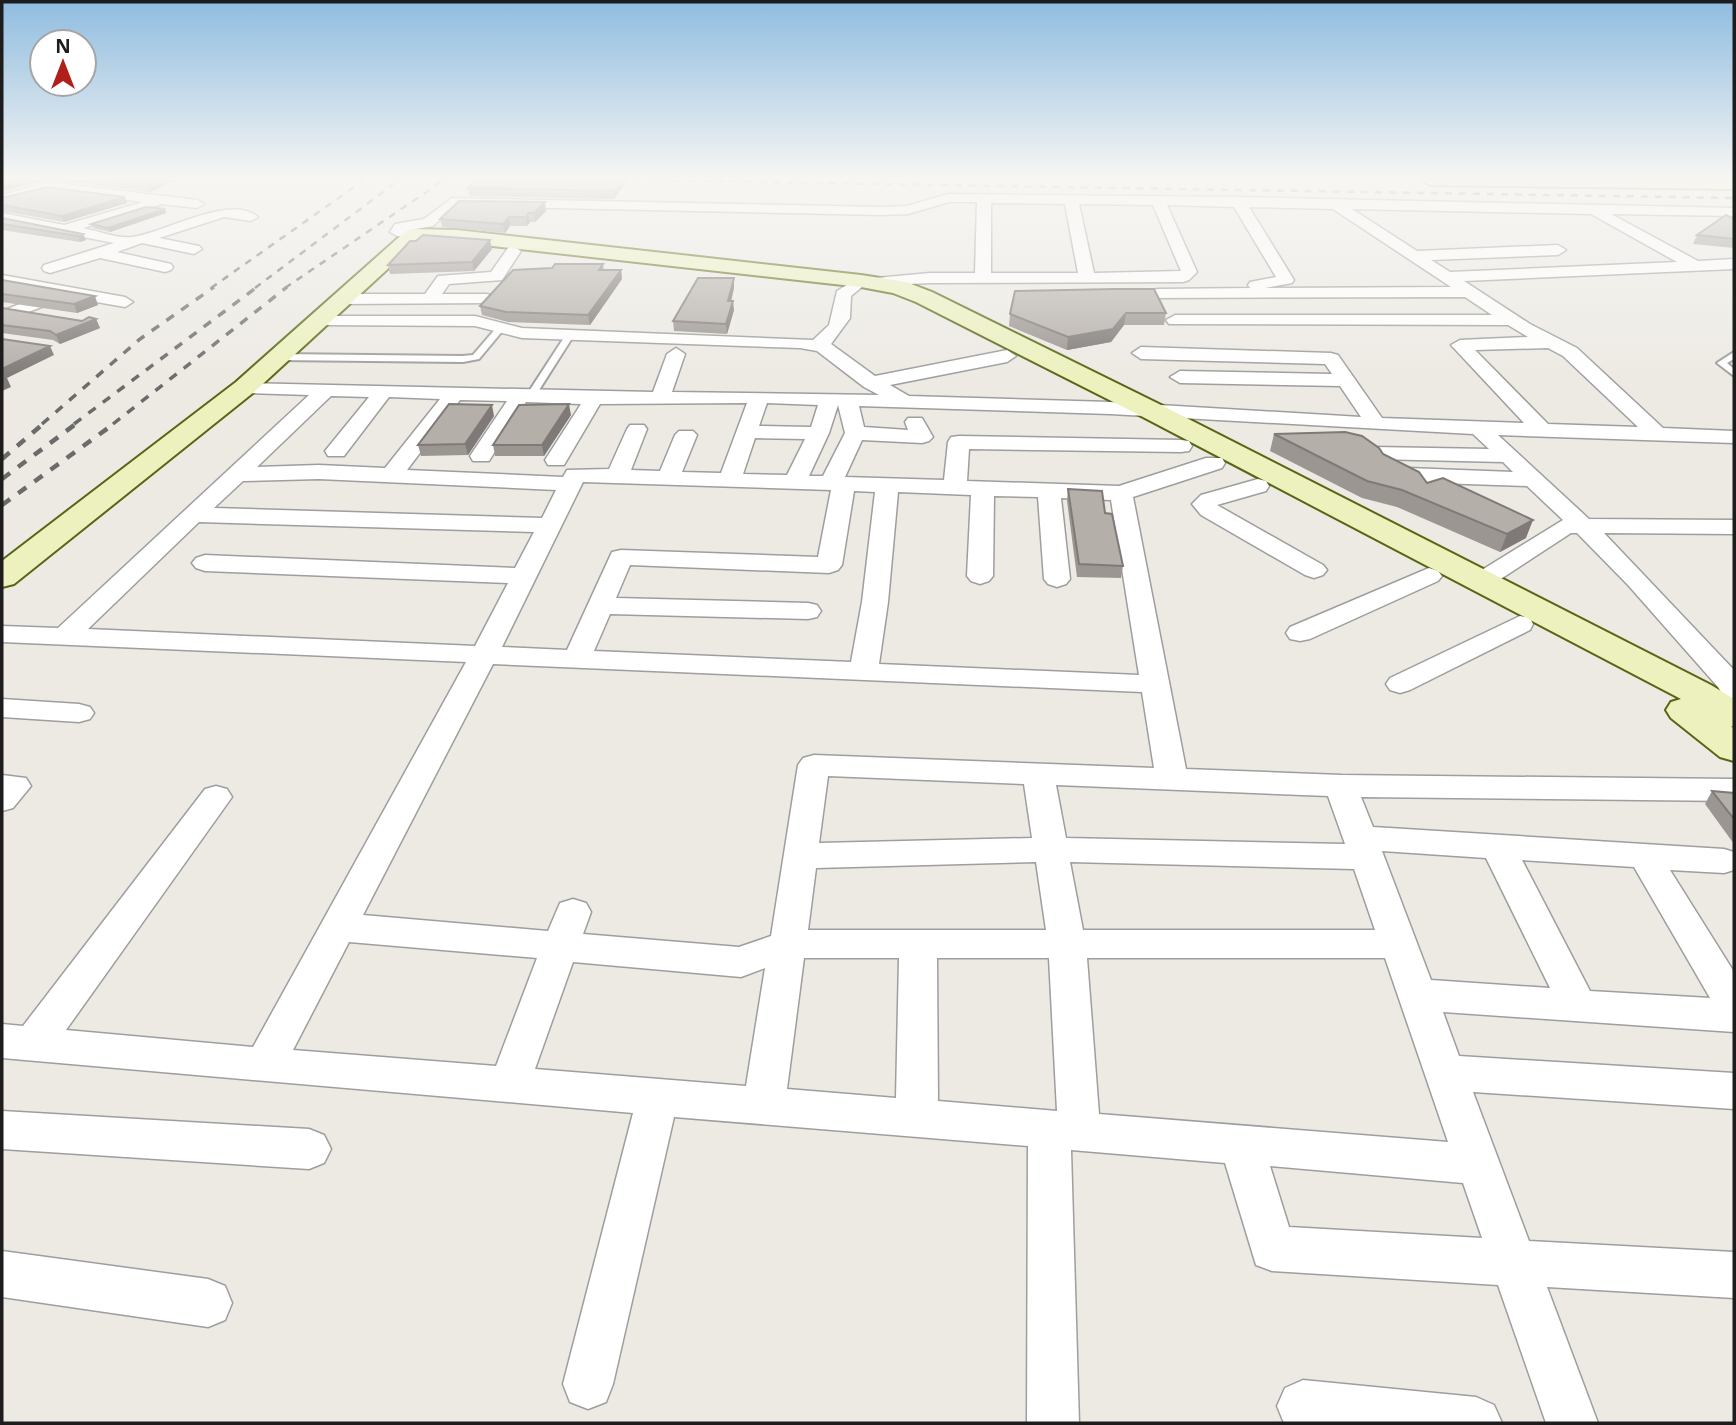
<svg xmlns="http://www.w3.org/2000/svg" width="1736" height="1425" viewBox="0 0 1736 1425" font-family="'Open Sans',sans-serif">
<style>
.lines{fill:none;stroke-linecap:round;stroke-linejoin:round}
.lane-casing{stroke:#9e9e9e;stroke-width:4}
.street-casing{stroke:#9e9e9e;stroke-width:3}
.secondary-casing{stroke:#596512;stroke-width:4}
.lane{fill:#fff;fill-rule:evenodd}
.street{fill:#fff;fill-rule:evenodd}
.secondary{fill:#ecf1be;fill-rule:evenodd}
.rail-far2{stroke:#6b6b6b;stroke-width:2.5;stroke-dasharray:7 7;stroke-linecap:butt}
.rail-far1{stroke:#6b6b6b;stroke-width:3.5;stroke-dasharray:9 9;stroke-linecap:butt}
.rail{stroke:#6b6b6b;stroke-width:4.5;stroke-dasharray:10 10;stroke-linecap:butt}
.wall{fill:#9c9692}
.shaded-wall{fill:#7f7a77}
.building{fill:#b5afaa;stroke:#7f7a77;stroke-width:2}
</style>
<rect width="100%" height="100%" fill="#edeae4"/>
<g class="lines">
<defs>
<path id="lane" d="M497,327L504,329L479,359L463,362L277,360L273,357L277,354L463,356L473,355Z
M567,333L574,335L534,398H528L526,396Z
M1734,352V359L1727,363L1734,369V376L1717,363Z"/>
<path id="street" d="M49,182L197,200L204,204L197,208L162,204L83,228C98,231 118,239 132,237C164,233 231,193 258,217L251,221L224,217L159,238L199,246L202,249L194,254L142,243L117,252L171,264L173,267L171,270L165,272L100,258L50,273L44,271L42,268L44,265L114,243L2,221V213L64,225L143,202L49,190L2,203V195Z
M948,194L1238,197L1734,208V216L1611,214L1698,261L1734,259V269L1464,281L1530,324L1577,348L1663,428L1734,431V443L1498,435L1589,519L1734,520V534L1604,533L1734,670V700L1724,697L1718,687L1628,585L1577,533H1571L1490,586L1481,589L1472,586L1468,581L1472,576L1563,520L1527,486L1408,482L1400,480L1397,475L1400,470L1408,468L1513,472L1503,462L1374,459L1366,458L1363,453L1366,448L1374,447L1489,449L1473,434L1110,414L859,406L864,427L908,430L905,422L908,418H922L933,437L929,441L922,443L862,440L845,477L944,480L948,442L951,437L959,436L1181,440L1189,441L1192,446L1189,451L1181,452L969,449L967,481L1119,486L1206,458H1222L1225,463L1222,468L1133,497L1186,769L1341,775L1734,779V801L1361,797L1373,827L1724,849L1734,852V870L1724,873L1670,870L1734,972V1032L1443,1012L1459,1056L1734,1073V1109L1473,1092L1529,1241L1734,1252V1298L1547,1287L1598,1423H1546L1498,1285L1272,1271L1256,1265L1225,1163L1071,1150L1079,1423H1027L1028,1146L674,1117L613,1384L606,1402L588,1409L570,1402L563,1384L633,1113L2,1058V1024L23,1026L205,789L216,786L227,789L232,797L66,1030L253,1047L466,662L2,642V626L58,628L309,395L245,393L238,391L235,387L238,383L653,392L667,354L676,348L685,354L672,392L879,395L864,387L817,351L800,348L522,338L475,326L318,325L309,320L312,316H475L522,328L813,340L829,325L837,291L861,276L869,281L851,296L850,318L831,344L875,376L1007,350L1016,356L1007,362L890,385L909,396L1110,402L1361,417L1340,386L1180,383L1170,377L1180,371L1332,374L1325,364L1141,359L1132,353L1141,347L1331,353L1338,355L1382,418L1524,423L1451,345L1460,340L1528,337L1508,325L1169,324L1166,320L1175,315H1492L1465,297L1152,298L1150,294L1152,290L1158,289L1250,288L1248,285L1250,282L1276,277L1234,207L1167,205L1197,272L1189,280L1183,282L930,283L870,286L868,283L870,280L876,278L930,273H975L977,202H949L908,214L882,215L455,206L433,226L410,230L418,232L420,235L418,238L397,236L390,232L395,224L424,219L452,198L882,207L907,206ZM991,203L1065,204L1078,273H991ZM1079,204L1153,205L1181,271L1094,273ZM1249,207L1333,209L1451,287L1265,288L1292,283L1294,280ZM1352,209L1591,214L1677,262L1450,272L1431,260L1558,255L1566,250L1558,245L1417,251ZM1548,348L1563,356L1638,427L1548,424L1475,350ZM331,396L369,397L325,451L328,456H344L389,397L440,399L385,468L319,465L257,467ZM460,400L507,401L470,456L473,461H489L526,402L581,404L545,460L548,465H564L600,404L747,403L721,473L682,472L697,435L693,431H679L675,435L660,471L631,470L647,429L644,425H630L627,429L609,469L567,470L563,477L407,470ZM767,403L818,405L811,427L759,426ZM838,405L845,433L823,476H809L829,433ZM755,438L805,439L787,475L743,474ZM319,479L556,490L542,518L214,508L243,481ZM583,482L831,490L818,557L621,550L612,552L567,650L502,647ZM854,491L875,492L862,602L851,662L594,651L610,614L808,619L817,617L821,611L817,605L808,603L616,598L630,565L829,573L838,570L842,565ZM898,492L971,495L967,576L971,581L980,584L989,581L993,576L994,496L1038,497L1044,579L1048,584L1057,587L1066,584L1070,579L1061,498L1111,500L1139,675L879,664L888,602ZM199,522L534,532L515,568L205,555L196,558L192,563L196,568L205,571L508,583L475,646L88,629ZM493,664L1142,692L1154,768L814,755L803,758L798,765L771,936L739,947L583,934L591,912L586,903L573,899L560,903L548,931L363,915ZM828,776L1024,784L1032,838L819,843ZM1056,785L1328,796L1345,844L1066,838ZM1382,851L1486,858L1550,988L1431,980ZM1522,860L1634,867L1710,998L1590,991ZM1036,862L1046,930H808L816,868ZM1070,862L1354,869L1375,930H1083ZM349,942L537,958L496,1066L293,1050ZM804,958H899L896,1098L787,1089ZM937,958H1049L1057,1111L938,1101ZM1087,958H1385L1448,1142L1099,1114ZM573,962L741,977L765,968L746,1086L535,1069ZM1270,1166L1463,1183L1482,1238L1289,1227Z
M513,246L521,251L502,280L449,284L442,294H486L492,295L494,299L492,303L341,304L333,299L341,294H425L438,276L491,272L508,248Z
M2,275L125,297L133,302L125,307L68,297L2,322V311L48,293L2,285Z
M1258,479L1266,481L1269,486L1266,491L1217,505L1323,565L1327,570L1323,575L1314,578L1305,575L1201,515L1192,504L1201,495Z
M1429,568L1438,571L1442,576L1438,581L1310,639L1300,641L1290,639L1286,633L1290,627Z
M1520,616L1530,618L1533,624L1530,630L1410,690L1400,693L1390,690L1386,684L1390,678Z
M2,699L79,704L90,707L94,713L90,719L79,722L2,717Z
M2,775L26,778L31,786L13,808L2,811Z
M2,1111L309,1129L324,1135L331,1149L324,1163L309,1169L2,1149Z
M2,1251L208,1279L225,1286L232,1303L225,1320L208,1327L2,1297Z
M1303,1380L1476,1397L1494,1405L1502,1423H1284L1277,1406L1285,1388Z"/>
<path id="secondary" d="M1422,180H1734V189L1430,185Z
M413,229L457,230L861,275L906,282L932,292L1161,405L1711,685L1734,699V727L1731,726L1734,729V761L1720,757L1671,718L1666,710L1671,702L1681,699L1143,417L916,302L893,293L861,287L457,242L418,241L254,392L14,584L2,587V561L236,382L406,231Z"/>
</defs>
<use href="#lane" class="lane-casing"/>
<use href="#street" class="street-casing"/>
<use href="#secondary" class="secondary-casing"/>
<use href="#lane" class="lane"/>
<use href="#street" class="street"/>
<use href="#secondary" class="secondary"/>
<path class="rail-far2" d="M633,180L1734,198
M211,288L364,180
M255,288L399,180
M285,288L444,180"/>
<path class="rail-far1" d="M42,424L140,339L214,287
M74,424L257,287
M113,424L287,287"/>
<path class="rail" d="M2,459L44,423
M2,479L77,423
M2,505L115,423"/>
</g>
<path class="wall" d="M57,180H176L150,192Z
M628,180L614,199L469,196L468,188Z
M2,198L127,203L64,222L2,211Z
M165,209L166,213L110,232L93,228L91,224Z
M546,211L535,222H530L527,226H510L505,233L442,227L440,219Z
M2,218L83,234L86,240L80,242L2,230Z
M1734,219V248L1693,244L1697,235Z
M492,249L474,271L390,274L388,265Z
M603,264L604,270H621L622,279L590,325L508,322L482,315L480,306Z
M734,278V288L731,301L734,310L727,334L674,331L673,321Z
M2,280L98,305L77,313L2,302Z
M2,308L82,321L96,319L100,328L60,344L53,340L2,333Z
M1166,313L1164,325H1124L1111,342L1067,350L1009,326L1010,314Z
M571,415L544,456H495L493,445Z
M494,416L468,455L421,456L418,445Z
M1274,434L1383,454L1427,483L1526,538L1500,552L1397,507L1362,498L1270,451Z
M1068,489L1123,566L1121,578L1077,577L1067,501Z
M1712,791L1734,793V844L1705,804Z"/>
<path class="shaded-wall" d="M26,180H45L2,192V186Z
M157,180H176L150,192L147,184Z
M622,180H628L614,199V191Z
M125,197L127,203L64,222L62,216Z
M545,202L546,211L535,222L534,213Z
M165,209L166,213L110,232L108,228Z
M528,213L530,222L527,226L526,217Z
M509,217L510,226L505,233L503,224Z
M83,234L86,240L80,242L78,236Z
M490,240L492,249L474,271L472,262Z
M621,270L622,279L590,325L588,315Z
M734,278V288L729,310L728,301Z
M95,296L98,305L77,313L74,304Z
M733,301L734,310L727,334L726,324Z
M1126,313L1124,325L1111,342L1067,350L1068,337Z
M96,319L100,328L60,344L56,335Z
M50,346L54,355L7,378L11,387L2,391V369Z
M569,404L571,415L544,456L542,445Z
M492,405L494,416L468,455L465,444Z
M1533,520L1526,538L1500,552L1507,534Z"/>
<path class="building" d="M2,180H26L2,186Z
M112,180H157L147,184Z
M477,180H622L614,191L468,188Z
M47,187L125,197L62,216L2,205V198Z
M459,201L545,202L534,213H528L526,217H509L503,224L440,219Z
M146,207L165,209L108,228L91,224Z
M1726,215L1734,219V239L1697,235Z
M2,218L83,234L78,236L2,224Z
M423,235L490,240L472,262L388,265L410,241H416Z
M555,264H603L599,270H621L588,315L506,312L480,306L513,270L552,268Z
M698,278H734L728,301H733L726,324L673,321Z
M2,280L95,296L74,304L2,294Z
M1115,289H1154L1166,313H1126L1113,329L1068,337L1010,314L1015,291Z
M2,308L82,321L89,317L96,319L56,335L50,331L2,325Z
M2,339L50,346L2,369Z
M449,404L492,405L465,444L418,445Z
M569,404L542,445H493L519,405Z
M1345,432L1362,436L1379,448L1383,454L1419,472L1427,483L1443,478L1533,520L1507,534L1402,490L1367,481L1274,434Z
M1068,489L1102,491L1105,513L1112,514L1123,566L1079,564Z
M1712,791L1734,793V819Z"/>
<linearGradient id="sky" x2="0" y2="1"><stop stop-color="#8fbce0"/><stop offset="0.47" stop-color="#f7f6f3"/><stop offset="1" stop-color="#f7f6f3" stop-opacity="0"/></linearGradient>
<rect width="1736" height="379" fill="url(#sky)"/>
<rect width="1736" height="1425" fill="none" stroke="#1d1d1d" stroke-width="7"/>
<g transform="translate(63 63)"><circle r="33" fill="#ffffff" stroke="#a5a5a5" stroke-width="2"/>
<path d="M0-5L12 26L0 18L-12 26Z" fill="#b01f19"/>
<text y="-10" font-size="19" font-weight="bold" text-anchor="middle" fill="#1d1d1d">N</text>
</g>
</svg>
